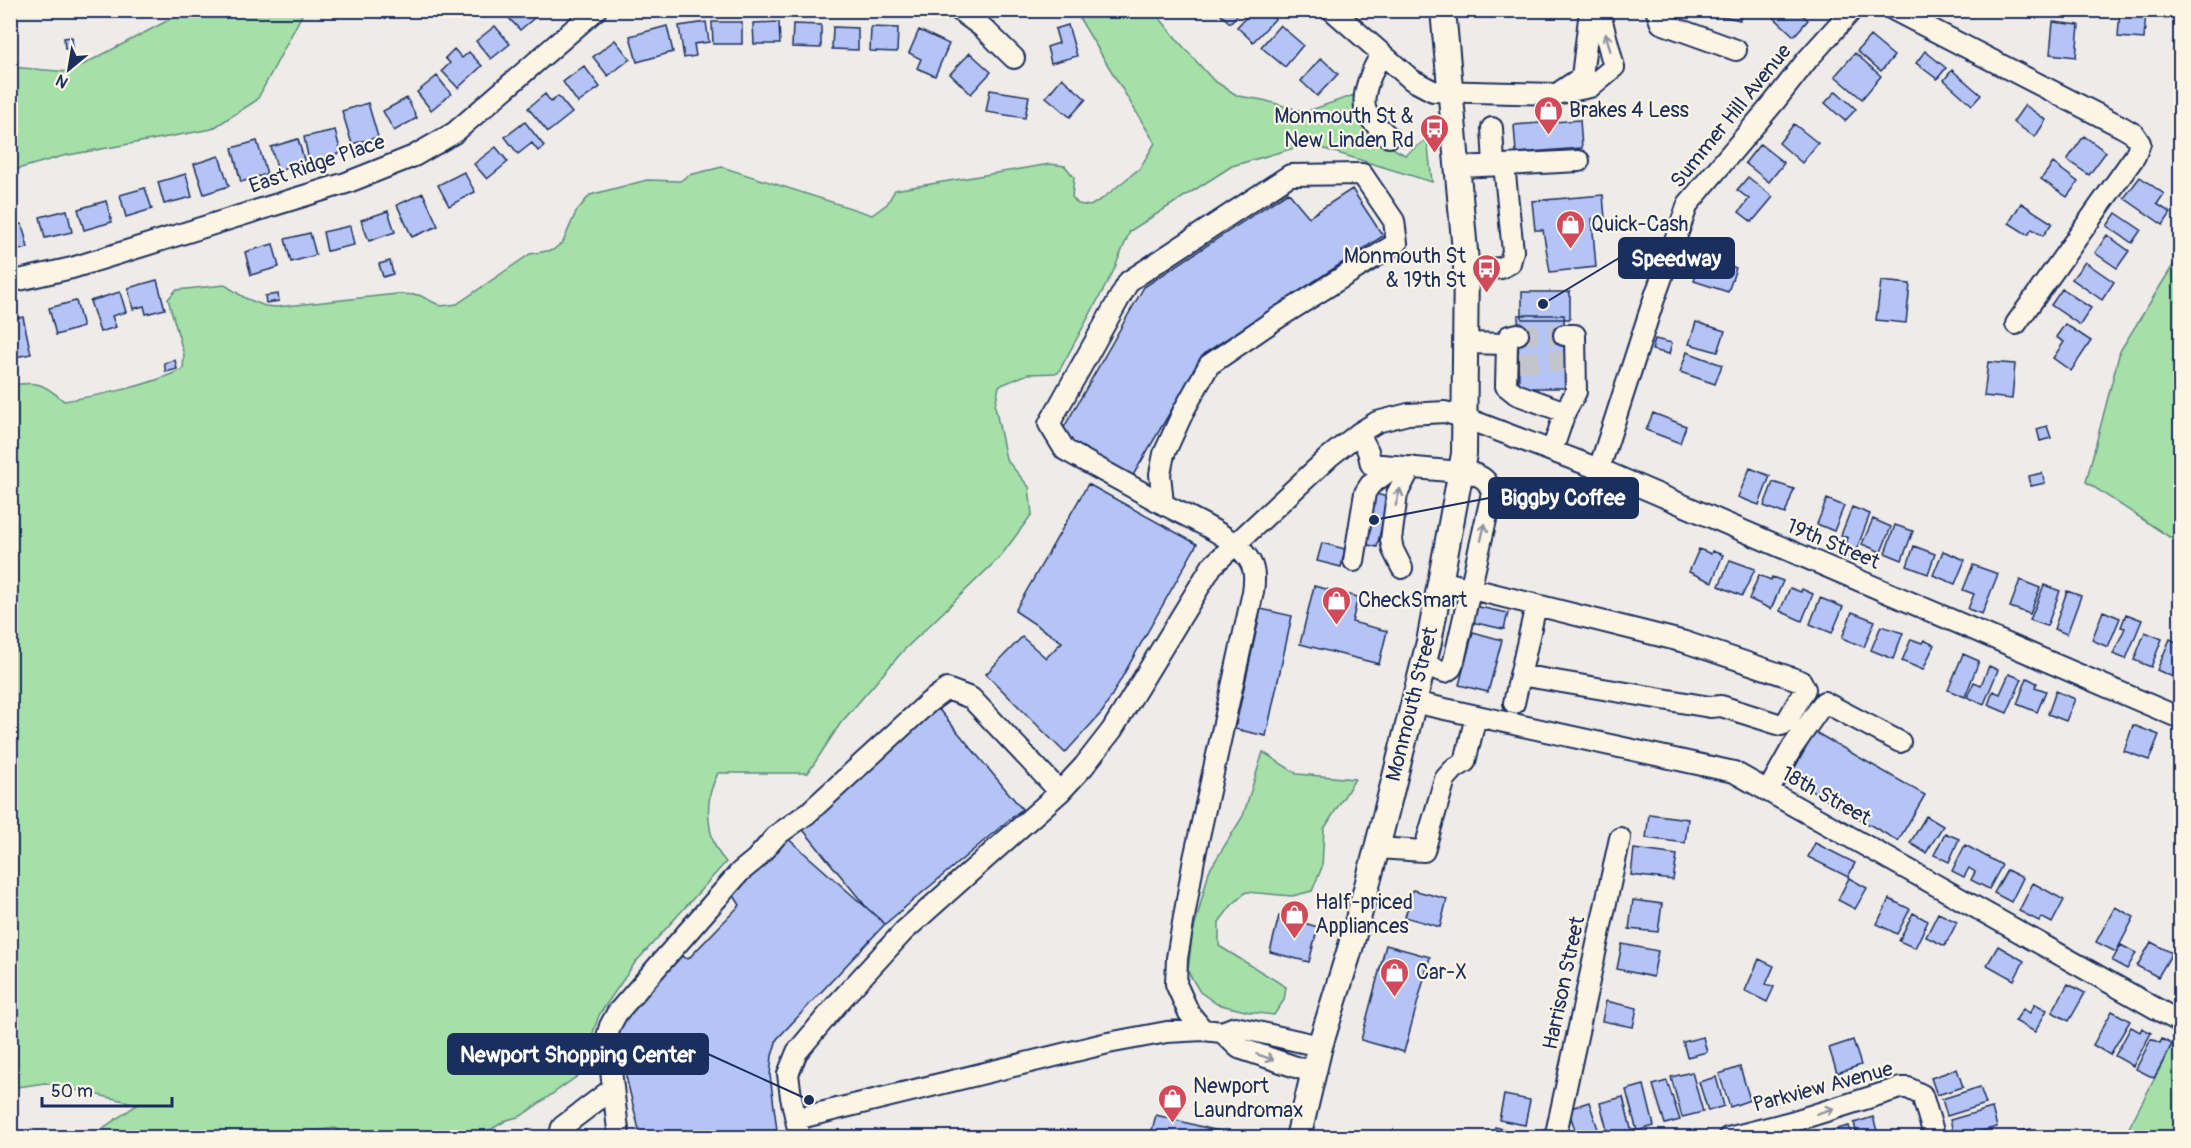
<svg xmlns="http://www.w3.org/2000/svg" width="2191" height="1148" viewBox="0 0 2191 1148" font-family="Pangolin,sans-serif">
<style>
.green{fill:#a4e0a7;stroke:#608882;stroke-width:1.5}
.building{fill:#b4c4f4;stroke:#1b2f5e;stroke-width:1.5}
.lines{fill:none;stroke-linecap:round;stroke-linejoin:round}
.minor-tunnel{stroke:#c4c5cc;stroke-width:20;stroke-dasharray:20 10;stroke-linecap:butt}
.minor-casing{stroke:#1b2f5e;stroke-width:24}
.major-casing{stroke:#1b2f5e;stroke-width:28}
.minor{stroke:#fcf5e5;stroke-width:20}
.major{stroke:#fcf5e5;stroke-width:24}
.oneway{stroke:#8c92a2}
.labels{text-anchor:middle;dominant-baseline:central;stroke-width:4.5;stroke-linejoin:round;paint-order:stroke}
.poi-label{font-size:21px;fill:#1b2f5e;stroke:#fcf5e5;text-anchor:start}
.street-label{font-size:21px;fill:#1b2f5e;stroke:#fcf5e5}
.leader{fill:none;stroke:#1b2f5e;stroke-width:2}
.callout-dot{fill:#1b2f5e;stroke:#fcf5e5;stroke-width:2}
.callout{fill:#1b2f5e;stroke:#1b2f5e;stroke-width:2}
.callout-label{font-size:22px;text-anchor:middle;font-weight:bold;fill:#fff}
</style>
<rect width="100%" height="100%" fill="#eeebe8"/>
<filter id="ink" filterUnits="userSpaceOnUse"><feTurbulence type="fractalNoise" baseFrequency=".0167" numOctaves="2"/><feDisplacementMap in="SourceGraphic" scale="12" xChannelSelector="R" yChannelSelector="G"/><feConvolveMatrix kernelMatrix="1 2 1 2 8 2 1 2 1" color-interpolation-filters="sRGB"/></filter>
<g filter="url(#ink)">
<path class="green" d="M188,10L304,11L257,100L212,129L63,156L11,171V67L69,72Z
M1075,11H1154L1180,43L1213,80L1238,96L1263,100L1305,112L1354,95C1356,131 1376,139 1405,155L1427,139L1432,182L1308,144L1232,166L1130,231L1113,272L1058,373L1028,374L999,386L995,406L1006,459L1029,487L1032,514L1000,557L903,651L840,724L808,773H718C715,780 711,788 710,795C706,817 710,846 726,862L634,964L599,1015L579,1075L521,1116L507,1120L478,1137L368,1138V1135L349,1137L335,1128L268,1138L81,1137L94,1134L138,1104L45,1083L11,1088V385C37,381 43,383 64,401C105,394 146,387 183,369L184,355L168,299L176,290L225,285L245,298L265,306L277,307L397,294L419,295L441,306L457,304L530,254L553,250L563,242L576,212L590,195L647,180L680,181L689,175L722,167L872,215L887,204L895,190L1050,164L1065,166L1074,177L1072,197L1078,204L1090,206L1102,199L1140,168L1155,143Z
M2180,254V544L2086,482L2120,351Z
M1263,752L1297,774L1355,779L1324,829L1322,867L1312,891L1292,896L1246,892L1231,906L1219,922V946L1286,987L1284,1000L1274,1015L1249,1012L1217,1004L1200,992L1188,972L1192,937L1209,871L1243,816Z
M2180,1030V1137H2124Z"/>
<path class="building" d="M514,10H536L539,14L520,30L507,16Z
M1216,10H1242L1230,23Z
M1253,10H1266L1275,19L1253,42L1237,27Z
M1723,10H1742L1740,20L1722,16Z
M1774,10H1797L1808,20L1794,36L1770,14Z
M2120,10H2146L2144,39L2118,37Z
M706,22L709,42L694,44L696,56L684,58L679,26Z
M712,22H742V44H713Z
M779,22L780,44H754L753,23Z
M2053,22L2079,25L2076,57L2050,54Z
M793,24L821,25V48L792,47Z
M1068,25L1077,56L1051,63L1047,47L1059,43L1055,29Z
M1280,25L1303,45L1285,67L1261,47Z
M495,26L510,44L491,59L476,41Z
M667,26L673,52L637,62L630,36Z
M833,27L858,28V50L832,49Z
M871,27L898,28L897,52L870,51Z
M919,30L949,44L935,76L917,68L921,59L909,53Z
M1870,36L1894,56L1881,71L1857,51Z
M72,37L73,48L65,49L64,38Z
M615,40L630,59L608,76L593,57Z
M454,49L462,58L469,52L482,66L458,88L442,71L450,63L445,58Z
M1925,51L1946,68L1937,79L1916,63Z
M970,53L991,72L971,94L950,74Z
M1855,53L1881,76L1862,99L1835,76Z
M1321,58L1338,74L1317,96L1301,81Z
M584,66L600,87L578,103L563,82Z
M1952,70L1981,95L1972,105L1944,80Z
M437,76L451,94L431,110L417,92Z
M1062,78L1086,99L1070,117L1046,97Z
M990,90L1029,96L1025,118L986,112Z
M1836,91L1856,109L1845,121L1825,103Z
M545,94L551,102L558,96L572,113L548,132L528,108Z
M407,98L417,118L394,131L383,111Z
M368,103L378,137L352,144L342,111Z
M2025,105L2046,120L2035,137L2013,122Z
M1580,120L1582,148L1516,153L1514,125Z
M525,122L544,146L538,151L532,143L518,154L505,137Z
M1794,124L1818,143L1802,163L1779,143Z
M335,130L341,153L309,161L304,137Z
M2084,136L2106,152L2089,175L2067,160Z
M298,139L305,163L278,171L271,147Z
M257,141L267,174L241,182L232,148Z
M1760,144L1784,163L1769,182L1745,163Z
M496,147L508,162L487,179L474,164Z
M219,156L229,186L204,194L194,164Z
M2053,163L2078,182L2067,197L2041,179Z
M464,172L475,192L449,206L438,185Z
M186,174L192,197L164,204L158,182Z
M1748,177L1773,197L1752,222L1739,212L1749,199L1737,190Z
M2140,177L2164,194L2157,204L2171,213L2163,225L2124,198Z
M145,188L152,209L126,217L120,195Z
M1352,189L1383,236L1205,353L1132,477L1058,438L1144,287L1288,192L1309,217Z
M423,193L438,226L412,237L397,205Z
M1603,195L1605,218L1592,219L1596,267L1550,272L1543,230H1535L1532,201Z
M106,201L112,222L84,230L78,209Z
M2021,203L2052,223L2043,236L2032,229L2028,235L2009,223Z
M67,210L72,232L45,238L40,217Z
M388,211L395,232L369,241L361,220Z
M2116,213L2141,230L2132,243L2107,226Z
M22,224L28,248L10,252V226Z
M350,226L354,245L327,251L323,232Z
M310,233L316,255L291,262L285,239Z
M2107,235L2129,251L2117,268L2095,253Z
M273,244L279,267L251,275L245,252Z
M1702,257L1736,268L1728,292L1694,281Z
M390,261L393,274L383,277L379,264Z
M2085,262L2114,282L2102,300L2072,279Z
M157,280L165,309L146,314L144,306L133,309L128,288Z
M1881,281L1910,284L1906,323L1876,320Z
M2062,289L2091,308L2080,325L2051,305Z
M120,292L126,312L112,316L116,327L100,332L90,301Z
M1522,292H1570V319H1522Z
M278,294L279,301L266,303L265,296Z
M76,301L83,327L56,335L49,308Z
M1518,315H1564L1565,388H1519Z
M23,317L31,354L10,358V319Z
M1696,322L1725,331L1718,352L1689,344Z
M2065,324L2091,341L2071,371L2053,358L2064,342L2056,337Z
M1655,339L1672,343L1669,354L1652,350Z
M1687,352L1722,365L1715,384L1680,372Z
M175,360L177,369L166,372L164,363Z
M1988,362L2015,364L2012,399L1984,396Z
M1653,413L1686,426L1680,443L1646,430Z
M2047,426L2051,438L2040,441L2037,429Z
M1750,468L1770,476L1759,505L1738,497Z
M2042,473L2045,483L2031,486L2029,476Z
M1773,482L1794,489L1785,514L1764,506Z
M1088,484L1197,544L1103,711L1065,753L986,674L1022,637L1046,658L1062,642L1015,611Z
M1372,493L1388,497L1377,547L1360,543Z
M1827,499L1844,506L1834,531L1817,524Z
M1852,507L1870,514L1853,559L1842,555L1848,538L1841,535Z
M1873,519L1891,527L1881,552L1862,544Z
M1895,525L1913,531L1902,560L1885,553Z
M1322,543L1345,549L1341,567L1317,561Z
M1914,546L1935,554L1928,574L1907,566Z
M1699,549L1711,554L1712,551L1723,555L1712,582L1689,572Z
M1943,551L1965,560L1955,584L1933,575Z
M1730,560L1755,569L1742,596L1719,586Z
M1973,565L1998,574L1982,614L1968,609L1974,594L1963,590Z
M1759,575L1771,580L1772,577L1783,581L1771,609L1749,599Z
M2020,580L2040,588L2030,614L2010,607Z
M2044,585L2060,591L2047,626L2030,620Z
M1314,586L1358,597L1352,622L1387,631L1379,664L1300,644Z
M1790,588L1801,592L1802,589L1813,594L1802,621L1780,611Z
M2067,591L2081,596L2067,634L2054,629Z
M1820,598L1843,607L1832,633L1810,624Z
M1474,606L1508,613L1504,629L1471,622Z
M1261,609L1292,616L1266,736L1235,729Z
M2103,611L2120,618L2108,647L2092,640Z
M1852,612L1875,621L1864,647L1842,638Z
M2126,614L2142,620L2126,659L2113,654L2125,628L2121,627Z
M1881,626L1903,633L1893,659L1871,650Z
M1473,632L1502,640L1488,692L1459,685Z
M2145,632L2162,639L2151,667L2134,660Z
M1911,639L1922,643L1924,640L1934,645L1923,670L1902,661Z
M2170,639L2180,644V680L2157,670Z
M1963,654L1979,661L1965,697L1948,690Z
M1989,666L1998,670L1984,704L1967,697L1974,682L1981,685Z
M2009,674L2022,679L2007,713L1988,705L1993,691L2000,694Z
M2027,678L2037,683L2035,687L2046,691L2037,712L2017,704Z
M2056,691L2075,699L2066,721L2048,714Z
M936,706L1022,809L885,924L867,908L800,826Z
M2133,725L2159,735L2149,760L2124,751Z
M1815,732L1925,795L1898,841L1789,778Z
M1649,814L1688,819L1685,843L1646,838Z
M1926,816L1943,826L1926,853L1910,843Z
M1945,833L1959,839L1949,862L1934,855Z
M786,837L885,924L777,1039L772,1056L770,1075L778,1138H641L614,1027L678,955L688,959L740,905L733,894Z
M1815,843L1855,863L1848,877L1808,857Z
M1965,845L2002,865L1989,889L1971,880L1975,872L1969,868L1964,877L1952,871Z
M1634,849L1677,855L1673,880L1631,875Z
M2007,870L2023,878L2011,902L1994,893Z
M1849,878L1867,888L1855,909L1838,900Z
M2033,883L2064,900L2052,923L2041,917L2039,921L2019,911Z
M1413,890L1447,899L1440,927L1405,917Z
M1889,899L1910,909L1897,934L1877,924Z
M1633,900L1662,904L1658,932L1629,929Z
M2115,907L2134,917L2116,952L2096,942Z
M1913,913L1928,921L1915,948L1899,941Z
M1938,913L1957,922L1945,946L1926,937Z
M1279,916L1318,927L1309,962L1270,952Z
M2151,942L2172,953L2158,977L2137,966Z
M1622,944L1658,951L1653,977L1617,969Z
M1386,945L1430,957L1404,1052L1361,1040Z
M2121,945L2136,953L2127,969L2112,961Z
M1998,946L2024,961L2014,980L1987,965Z
M1759,959L1774,966L1766,984L1774,987L1767,1002L1745,991Z
M2068,984L2085,993L2069,1021L2052,1012Z
M1606,1001L1637,1008L1633,1027L1602,1021Z
M2035,1004L2047,1010L2035,1032L2015,1021L2023,1009L2030,1013Z
M2112,1011L2130,1021L2110,1055L2093,1045Z
M2131,1027L2140,1032L2142,1028L2151,1033L2133,1066L2115,1056Z
M1703,1037L1707,1052L1687,1057L1683,1042Z
M2151,1039L2160,1043L2162,1039L2172,1044L2154,1078L2136,1069Z
M1853,1040L1861,1065L1837,1073L1829,1048Z
M1740,1067L1750,1100L1730,1107L1719,1074Z
M1957,1069L1963,1087L1937,1095L1931,1078Z
M1692,1072L1703,1112L1682,1117L1671,1077Z
M1716,1077L1724,1106L1708,1111L1699,1082Z
M1667,1081L1680,1120L1665,1124L1653,1085Z
M1644,1085L1654,1126L1637,1131L1626,1090Z
M1980,1087L1986,1104L1947,1116L1942,1099Z
M1504,1095L1530,1100L1525,1125L1499,1120Z
M1623,1097L1632,1133L1609,1138L1600,1103Z
M1589,1102L1601,1138H1578L1568,1109Z
M1992,1108L1997,1127L1955,1138L1950,1120Z
M1156,1115L1226,1133L1224,1138H1150Z
M1873,1117L1879,1138H1858L1854,1123Z
M1849,1126L1853,1138H1835L1833,1130Z
M1495,1127L1522,1133L1521,1138H1493Z
M2031,1129L2033,1138H2018L2017,1132Z"/>
<g class="lines">
<path class="minor-tunnel" d="M1518,334L1564,335
M1519,362L1564,361"/>
<defs>
<path id="minor" d="M959,10L982,27L1014,58
M1332,10L1412,80L1433,91L1556,94L1590,87L1614,67L1599,10
M1656,10L1661,23L1736,50
M1894,10L2122,127L2134,134L2140,143L2135,156L2016,324
M1381,55C1373,68 1360,95 1366,111C1370,121 1381,129 1389,137
M1561,91L1582,77L1590,10
M1492,128L1494,165
M1457,167L1504,165
M1466,271L1501,268L1510,263L1513,251L1504,165L1579,161
M10,282L72,268L268,207L346,183L414,156L454,133L596,10
M1518,334L1509,336L1507,344L1506,386L1516,394L1565,412
M1465,343L1507,344
M1359,433L1368,451L1371,464L1471,473C1483,477 1488,480 1492,493L1454,661L1451,668L1445,672L1423,665
M1552,451L1565,412L1576,392L1575,335H1564
M1599,469L1653,302L1688,204L1775,101L1807,60L1852,10
M1163,504L1065,450L1049,424L1129,281L1290,175L1362,174L1394,221L1397,243L1276,319L1209,365L1184,410L1164,454L1160,474L1163,504C1187,517 1246,540 1253,569C1255,576 1254,585 1253,592L1194,859L1177,958L1176,984L1189,1013L1203,1030
M1354,561L1365,493L1370,485L1396,466
M1402,568L1393,550L1391,540L1397,494L1411,467
M1440,581L1685,642L1801,681L1805,689L1786,723L1781,725L1721,706L1710,707L1520,675
M1413,702L1734,772L2180,1022
M1514,703L1536,605
M1768,791L1792,748L1824,702L1900,742
M1377,848L1424,851L1445,779L1454,769L1465,762L1476,716
M1222,1032L1239,1048L1314,1073
M796,1119L1108,1043L1167,1032L1203,1030L1222,1032L1235,1027L1320,1046
M559,1138L562,1127L612,1089
M619,1138L607,1037L610,1026L617,1013L740,872L756,859L777,835L808,813L929,702L947,689L971,698L1060,792
M800,1138L791,1097L788,1074L797,1052L838,1003L904,931L1060,792L1084,766L1112,730L1212,566L1329,457L1359,433L1377,422L1408,414L1445,412L1465,418L1599,469L2180,718
M1555,1138L1620,838
M1728,1138L1791,1122L1900,1088H1908L1922,1095L1935,1138"/>
<path id="major" d="M1298,1138L1320,1046L1350,949L1377,848L1429,642L1464,454L1466,262L1443,10"/>
</defs>
<use href="#minor" class="minor-casing"/>
<use href="#major" class="major-casing"/>
<use href="#minor" class="minor"/>
<use href="#major" class="major"/>
</g>
<defs><path id="oneway-shaft" d="M-6 0H5M1.5-3L5.5 0L1.5 3" fill="none" stroke-width="1.6" stroke-linecap="round" stroke-linejoin="round" transform="scale(1.5)"/></defs>
<g class="oneway">
<use href="#oneway-shaft" transform="translate(1608 42) rotate(-105)"/>
<use href="#oneway-shaft" transform="translate(1398 497) rotate(-75)"/>
<use href="#oneway-shaft" transform="translate(1483 532) rotate(-77)"/>
<use href="#oneway-shaft" transform="translate(1265 1057) rotate(18)"/>
<use href="#oneway-shaft" transform="translate(1825 1111) rotate(-18)"/>
</g>
</g>
<defs>
<symbol id="shop-pin" viewBox="-11 -11 22 30"><path d="M0 17L-7.5 6A9.5 9.5 0 1 1 7.5 6Z" fill="#d1495b" stroke="#fcf5e5"/><path d="M-5-2.5h2.3a2.7 3.5 0 0 1 5.4 0H5L5.5 6h-11ZM-1.5-2.5h3a1.5 2.3 0 0 0-3 0Z" fill="#fff"/></symbol>
<symbol id="bus-pin" viewBox="-11 -11 22 30"><path d="M0 17L-7.5 6A9.5 9.5 0 1 1 7.5 6Z" fill="#d1495b" stroke="#fcf5e5"/><path d="M-5-6H5V4H4V6H2V4H-2V6H-4V4H-5ZM-3.5-4V0h7V-4ZM-3.5 1.2v1.5H-2V1.2ZM2 1.2v1.5H3.5V1.2Z" fill="#fff"/></symbol>
</defs>
<g fill-rule="evenodd">
<use href="#shop-pin" x="1532" y="94" width="33" height="45"/>
<use href="#bus-pin" x="1418" y="112" width="33" height="45"/>
<use href="#shop-pin" x="1554" y="208" width="33" height="45"/>
<use href="#bus-pin" x="1470" y="252" width="33" height="45"/>
<use href="#shop-pin" x="1320" y="584" width="33" height="45"/>
<use href="#shop-pin" x="1278" y="898" width="33" height="45"/>
<use href="#shop-pin" x="1378" y="956" width="33" height="45"/>
<use href="#shop-pin" x="1156" y="1082" width="33" height="45"/>
</g>
<g class="labels">
<g class="poi-label">
<text x="1569" y="110">Brakes 4 Less</text>
<text x="1414" y="116" text-anchor="end">Monmouth St &amp;<tspan x="1414" dy="24">New Linden Rd</tspan></text>
<text x="1591" y="224">Quick-Cash</text>
<text x="1466" y="256" text-anchor="end">Monmouth St<tspan x="1466" dy="24">&amp; 19th St</tspan></text>
<text x="1358" y="600">CheckSmart</text>
<text x="1315" y="902">Half-priced<tspan x="1315" dy="24">Appliances</tspan></text>
<text x="1416" y="972">Car-X</text>
<text x="1193" y="1086">Newport<tspan x="1193" dy="24">Laundromax</tspan></text>
</g>
<g class="street-label">
<text transform="translate(1731 116) rotate(-51)">Summer Hill Avenue</text>
<text transform="translate(317 164) rotate(-19)">East Ridge Place</text>
<text transform="translate(1833 544) rotate(23)">19th Street</text>
<text transform="translate(1412 704) rotate(-76)">Monmouth Street</text>
<text transform="translate(1826 796) rotate(29)">18th Street</text>
<text transform="translate(1564 983) rotate(-78)">Harrison Street</text>
<text transform="translate(1823 1087) rotate(-15)">Parkview Avenue</text>
</g>
</g>
<path class="leader" d="M1543 304L1619 258M1374 520L1489 498M809 1100L708 1054"/>
<g class="callout-dot">
<circle cx="1543" cy="304" r="6"/>
<circle cx="1374" cy="520" r="6"/>
<circle cx="809" cy="1100" r="6"/>
</g>
<g class="callout">
<rect x="1619" y="238" width="115" height="40" rx="6"/>
<rect x="1489" y="478" width="149" height="40" rx="6"/>
<rect x="448" y="1034" width="260" height="40" rx="6"/>
</g>
<g class="callout-label">
<text x="1676" y="266">Speedway</text>
<text x="1563" y="505">Biggby Coffee</text>
<text x="578" y="1062">Newport Shopping Center</text>
</g>
<rect width="2191" height="1148" fill="none" stroke="#fcf5e5" stroke-width="36"/>
<rect x="18" y="18" width="2155" height="1112" fill="none" stroke="#1b2f5e" stroke-width="2" filter="url(#ink)"/>
<g transform="translate(69 69) rotate(210)" stroke="#fcf5e5" stroke-width="4.5" paint-order="stroke">
<path d="M0-4.5L10 22L0 15L-10 22Z" fill="#1b2f5e"/>
<text y="-9" font-size="16" font-weight="bold" text-anchor="middle" fill="#1b2f5e">N</text>
</g>
<path d="M42 1097v9h130v-9" fill="none" stroke="#1b2f5e" stroke-width="3"/>
<text x="51" y="1097" font-size="18" fill="#1b2f5e" stroke="#fcf5e5" stroke-width="4.5" paint-order="stroke">50 m</text>
</svg>
